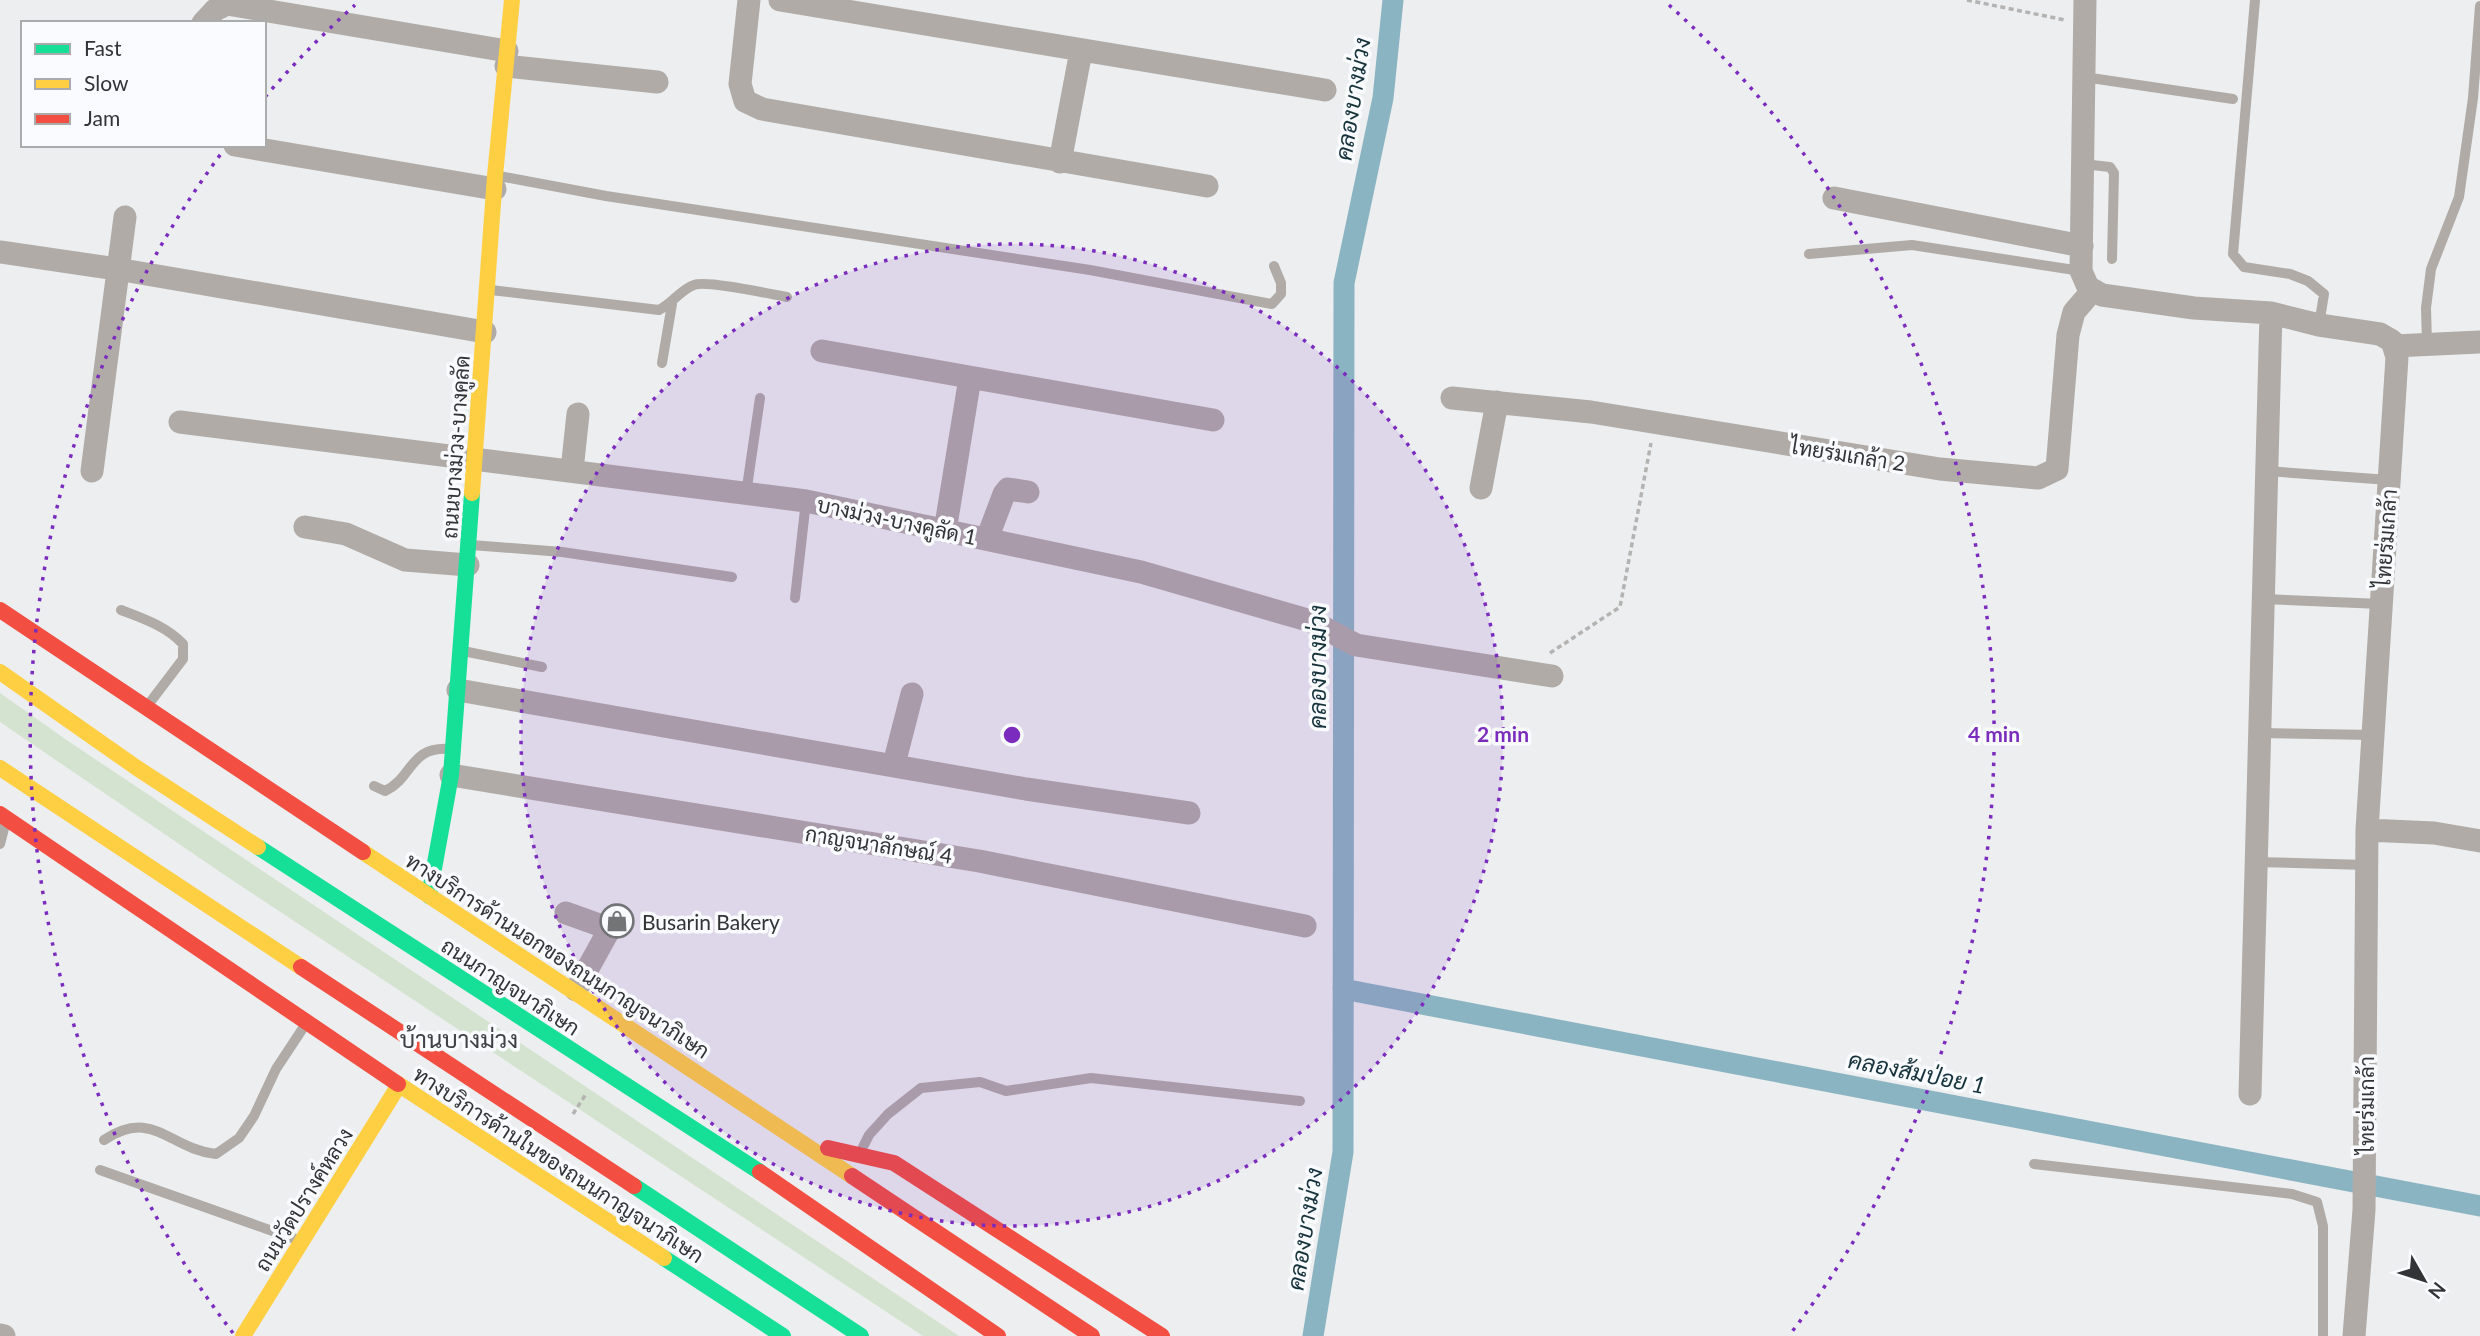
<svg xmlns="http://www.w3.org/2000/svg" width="2480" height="1336" viewBox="0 0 2480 1336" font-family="Lato,Sarabun,sans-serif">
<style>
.green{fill:#d4e3cf}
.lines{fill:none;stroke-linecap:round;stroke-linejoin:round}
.canal{stroke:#8bb4c2;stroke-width:21}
.path{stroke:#b5b3b2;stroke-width:3.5;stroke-dasharray:5 3.5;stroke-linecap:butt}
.lane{stroke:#b0aba7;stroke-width:10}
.street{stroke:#b0aba7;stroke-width:23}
.fast{stroke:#16e098;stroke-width:16}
.slow{stroke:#ffcf43;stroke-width:16}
.jam{stroke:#f24e42;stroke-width:16}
.ring{fill:none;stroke:#7b2cbf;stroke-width:3.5;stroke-dasharray:3.5 7}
.labels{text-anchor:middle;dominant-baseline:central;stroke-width:7;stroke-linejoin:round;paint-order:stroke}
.street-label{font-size:21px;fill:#323334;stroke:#f9fbfe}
.poi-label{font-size:21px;fill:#323334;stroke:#f9fbfe;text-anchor:start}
.water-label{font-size:23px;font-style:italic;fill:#15323c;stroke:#f9fbfe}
.quarter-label{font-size:24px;fill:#3f4143;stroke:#f9fbfe}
.centre{fill:#7b2cbf;stroke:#f9fbfe;stroke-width:3.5}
.ring-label{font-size:21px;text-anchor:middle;font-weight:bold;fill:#7b2cbf;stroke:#f9fbfe;stroke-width:7;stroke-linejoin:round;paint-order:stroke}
</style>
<rect width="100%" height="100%" fill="#eceeef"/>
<path class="green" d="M0,693L68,741L959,1336H923L232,880L0,722Z"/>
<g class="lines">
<path class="canal" d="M1343,989L2480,1206
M1313,1336L1343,1152L1344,283L1383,98L1393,0"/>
<path class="path" d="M1967,0L2065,20
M1550,653L1620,607L1651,443
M573,1114L586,1094"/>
<path class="lane" d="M2255,0L2233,254L2244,267L2290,274L2308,281L2324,294L2319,325
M2084,77L2233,99
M2083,164L2110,167L2114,173L2112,259
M499,176L606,196L1090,270L1272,304L1281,294V283L1274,266
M1809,254L1912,245L2081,271
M491,290L659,310C673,303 680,290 694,285C706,280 770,294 787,297
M2427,343L2426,308L2431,269L2459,197L2473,98L2480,6
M662,363L672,304
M2267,471L2389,480
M746,494L760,398
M471,545L562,552L732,577
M795,598L806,501
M2263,599L2381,604
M121,610C144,619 166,626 183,644V659L148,705
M463,651L542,667
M2260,733L2373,735
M374,786L385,791C414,777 409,746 450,749
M0,844L6,821
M2256,862L2367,865
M104,1140C153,1107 169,1149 216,1154L239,1138L254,1116L276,1069L305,1025
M860,1153L869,1135L888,1114L921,1088L980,1082L1006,1091L1091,1078L1300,1101
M2034,1164L2292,1194L2317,1202L2323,1226V1336
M100,1170L298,1240"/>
<path class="street" d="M749,0L740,84L745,101L762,109L1207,186
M780,0L1325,90
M2085,0L2081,271L2088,287L2102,295L2194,308L2271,313L2319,325L2380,334L2392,341L2397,357L2367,830L2364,1210L2354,1336
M203,23L215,10L227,4L507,51
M506,66L657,82
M235,145L495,189
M1060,162L1081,51
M1834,198L2082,246
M0,252L117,269L485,332
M2394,346L2480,342
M822,351L1213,420
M1452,398L1591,412L1940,469L2038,478L2057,469L2068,335L2074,312L2093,290
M180,422L806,501L1141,572L1311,621L1356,645L1552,676
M572,470L578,414
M92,471L125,217
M1481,488L1497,402
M305,527L346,534L405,560L468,565
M945,531L970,378
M987,539L1004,494L1008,489L1028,492
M458,690L1026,789L1189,813
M894,764L912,694
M451,775L979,861L1305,926
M2367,830L2434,833L2480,841
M566,913L605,927L608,932L576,990
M2250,1094L2271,313
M0,1335L4,1336"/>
<path class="fast" d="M258,847L760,1172
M429,896L451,775L472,493
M634,1186L861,1336
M664,1258L783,1336"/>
<path class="slow" d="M472,493L495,176L512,0
M0,672L137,768L258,847
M0,768L301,967
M363,852L852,1176
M398,1084L664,1258
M243,1336L399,1085"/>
<path class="jam" d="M0,610L363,852
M0,814L398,1084
M301,967L634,1186
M828,1148L894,1163L1162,1336
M760,1172L998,1336
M852,1176L1092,1336"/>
</g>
<circle cx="1012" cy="735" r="491" fill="#7b2cbf" fill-opacity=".12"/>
<g class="ring">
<circle cx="1012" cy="735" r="491"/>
<path d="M233 1333A982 982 0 0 1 223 151M265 97A982 982 0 0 1 355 5M1669 5A982 982 0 0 1 1791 1333"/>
</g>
<defs>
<symbol id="shop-ring" viewBox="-11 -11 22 22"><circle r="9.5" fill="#f9fbfe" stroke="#737475" stroke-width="1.5"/><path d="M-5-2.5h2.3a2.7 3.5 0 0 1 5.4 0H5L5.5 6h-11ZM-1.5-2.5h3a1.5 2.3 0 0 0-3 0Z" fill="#737475"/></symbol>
</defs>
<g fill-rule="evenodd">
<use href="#shop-ring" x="598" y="902" width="38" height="38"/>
</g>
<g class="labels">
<g class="street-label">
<text transform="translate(455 447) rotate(-86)">ถนนบางม่วง-บางคูลัด</text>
<text transform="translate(1848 454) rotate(9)">ไทยร่มเกล้า 2</text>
<text transform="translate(897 520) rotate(12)">บางม่วง-บางคูลัด 1</text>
<text transform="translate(2385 538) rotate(-86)">ไทยร่มเกล้า</text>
<text transform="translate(879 844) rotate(9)">กาญจนาลักษณ์ 4</text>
<text transform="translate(558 955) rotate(33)">ทางบริการด้านนอกของถนนกาญจนาภิเษก</text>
<text transform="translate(511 986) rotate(33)">ถนนกาญจนาภิเษก</text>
<text transform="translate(2365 1105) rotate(-90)">ไทยร่มเกล้า</text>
<text transform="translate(559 1164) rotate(33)">ทางบริการด้านในของถนนกาญจนาภิเษก</text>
<text transform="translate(303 1199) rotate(-58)">ถนนวัดปรางค์หลวง</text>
</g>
<g class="poi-label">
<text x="642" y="921">Busarin Bakery</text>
</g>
<g class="water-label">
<text transform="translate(1352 99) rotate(-81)">คลองบางม่วง</text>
<text transform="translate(1317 667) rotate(-90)">คลองบางม่วง</text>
<text transform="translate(1917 1072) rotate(11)">คลองส้มป่อย 1</text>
<text transform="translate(1304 1229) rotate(-81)">คลองบางม่วง</text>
</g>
<g class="quarter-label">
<text x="459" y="1038">บ้านบางม่วง</text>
</g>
</g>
<circle cx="1012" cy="735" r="10" class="centre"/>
<g class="ring-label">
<text x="1503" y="742">2 min</text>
<text x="1994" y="742">4 min</text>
</g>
<rect x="21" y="21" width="245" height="126" fill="#f9fbfe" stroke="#a9abad" stroke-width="2"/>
<rect x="35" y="44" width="35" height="10" fill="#16e098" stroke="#a9abad" stroke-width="2"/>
<text x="84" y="56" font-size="21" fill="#323334">Fast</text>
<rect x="35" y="79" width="35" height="10" fill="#ffcf43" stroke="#a9abad" stroke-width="2"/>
<text x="84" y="91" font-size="21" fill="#323334">Slow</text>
<rect x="35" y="114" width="35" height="10" fill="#f24e42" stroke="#a9abad" stroke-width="2"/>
<text x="84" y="126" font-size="21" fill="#323334">Jam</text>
<g transform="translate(2424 1280) rotate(129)" stroke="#f9fbfe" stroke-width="5" paint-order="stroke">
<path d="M0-5L12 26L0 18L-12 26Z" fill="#323334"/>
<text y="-10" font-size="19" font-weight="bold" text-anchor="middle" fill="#323334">N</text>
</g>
</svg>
